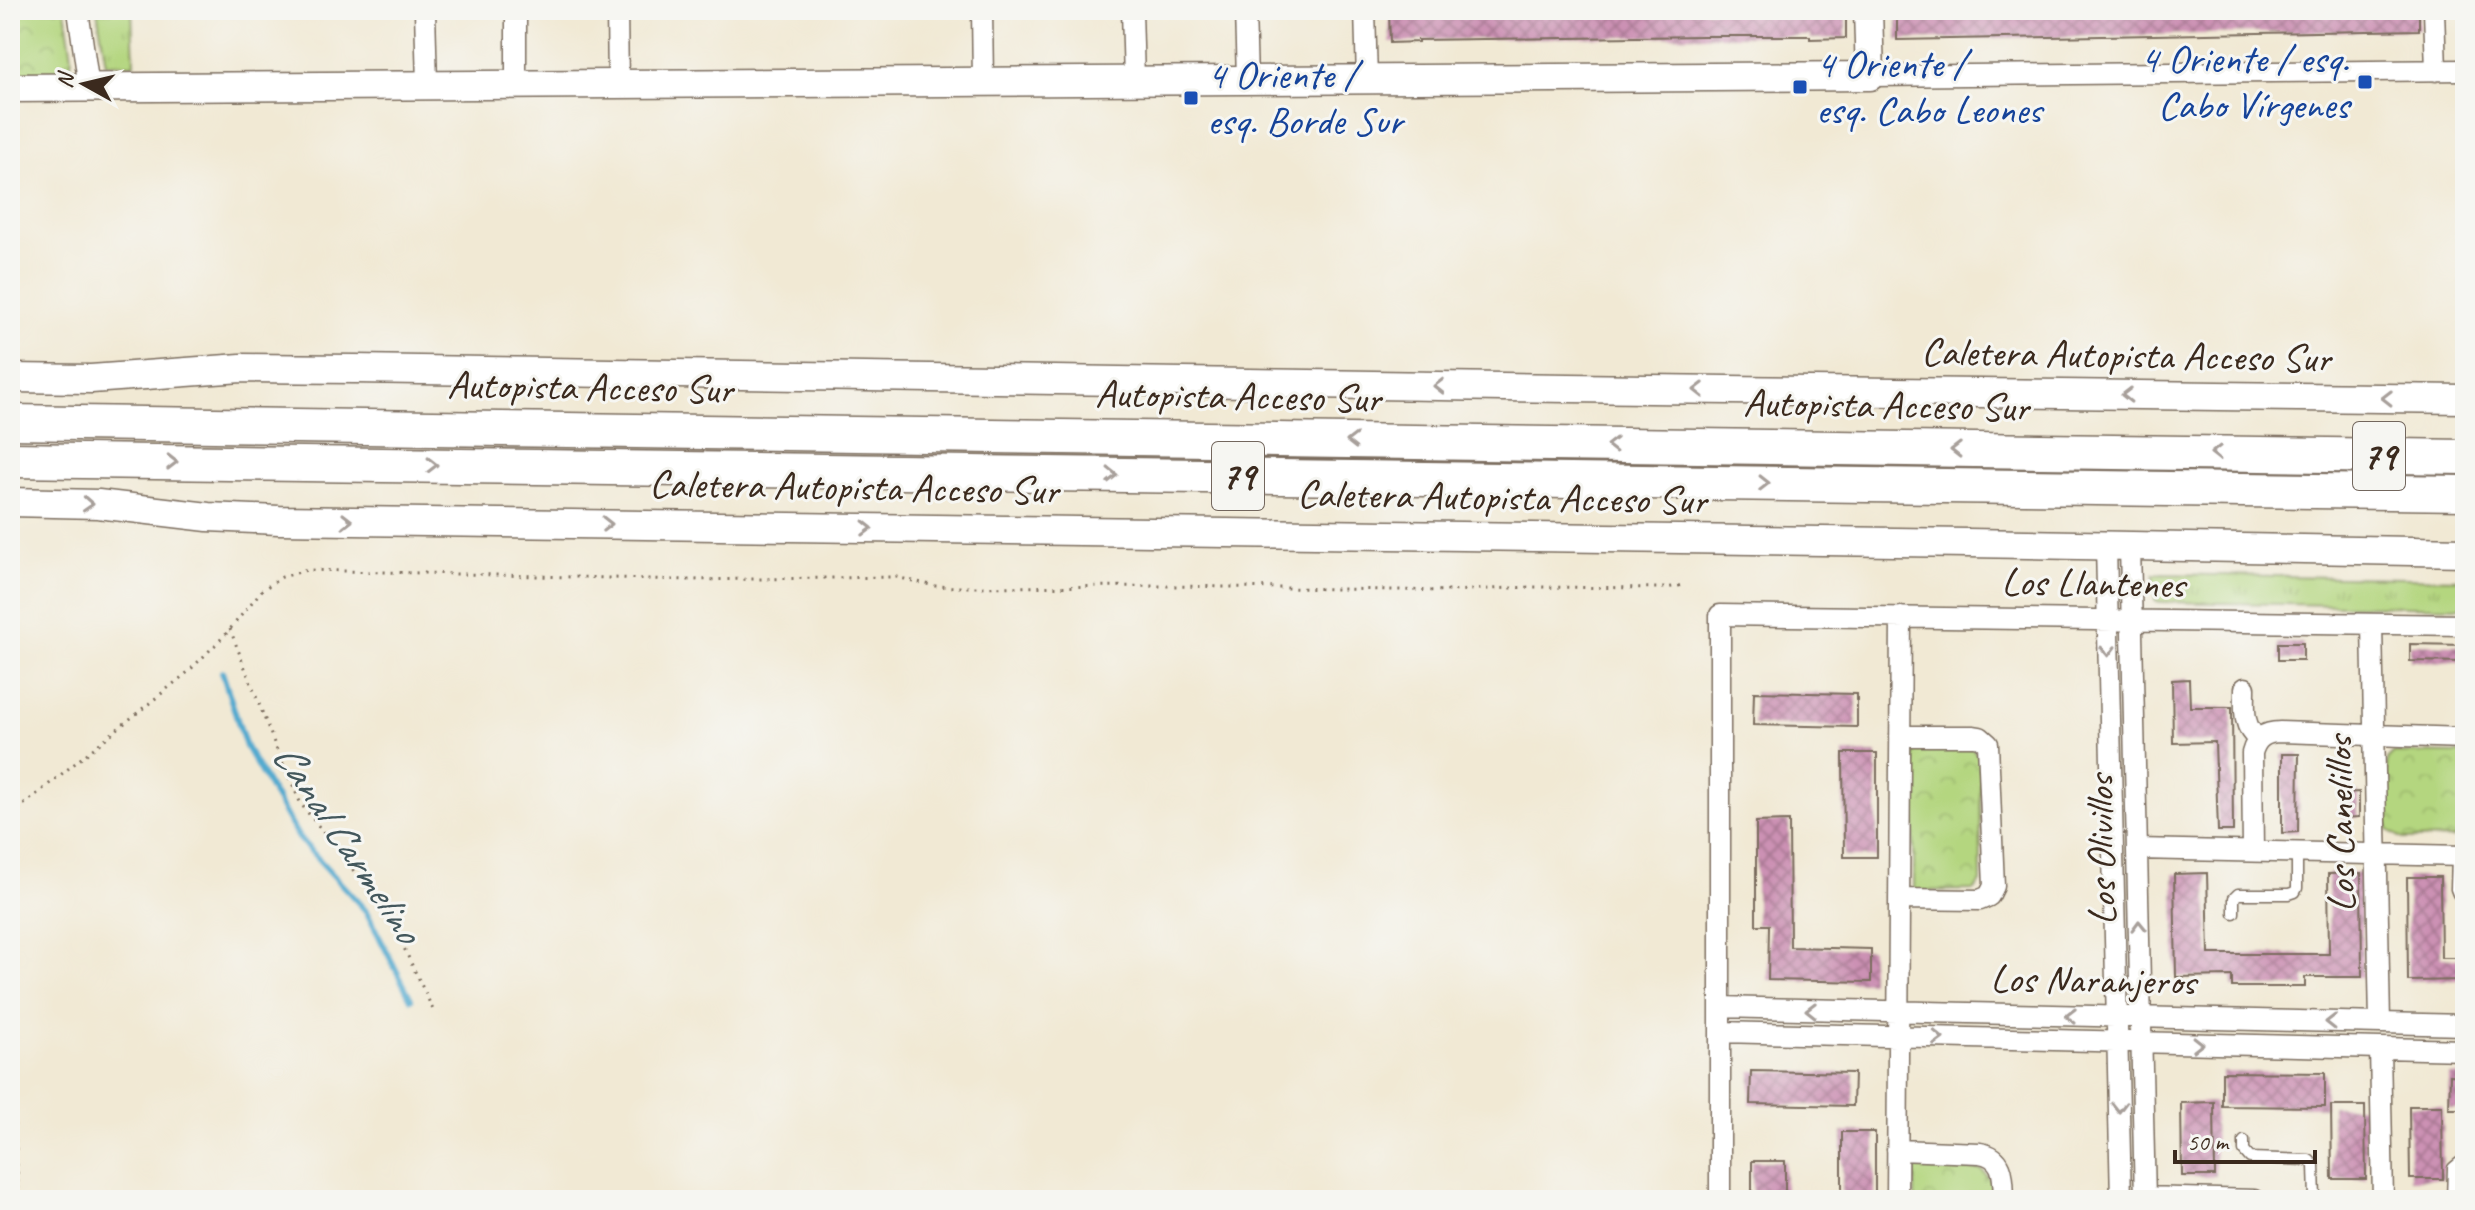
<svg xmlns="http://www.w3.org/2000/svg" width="2475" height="1210" viewBox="0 0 2475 1210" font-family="Caveat,sans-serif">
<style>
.grass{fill:url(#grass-tufts);stroke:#78804e;stroke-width:2}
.park{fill:url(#park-crowns);stroke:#78804e;stroke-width:2}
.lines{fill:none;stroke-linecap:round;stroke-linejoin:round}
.stream{stroke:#52aacf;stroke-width:6}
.building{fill:url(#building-cross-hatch)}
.lane-casing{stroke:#7b6d5e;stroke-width:13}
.street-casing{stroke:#7b6d5e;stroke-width:23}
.secondary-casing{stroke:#7b6d5e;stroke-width:31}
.highway-casing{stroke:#7b6d5e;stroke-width:37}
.path{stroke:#7b6d5e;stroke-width:3;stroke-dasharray:2 6;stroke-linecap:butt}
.lane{stroke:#fff;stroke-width:10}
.street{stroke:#fff;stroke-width:20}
.secondary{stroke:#fff;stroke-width:28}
.highway{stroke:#fff;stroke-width:34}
.oneway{stroke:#a79f9a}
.transit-dot{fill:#1a4fb4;stroke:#f6f6f2;stroke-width:3}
.labels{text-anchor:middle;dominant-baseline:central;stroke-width:6;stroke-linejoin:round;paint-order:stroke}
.shield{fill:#f6f6f2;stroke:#73675e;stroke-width:2}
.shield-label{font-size:38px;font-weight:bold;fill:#3b2a1e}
.transit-label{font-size:40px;fill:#164399;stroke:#f6f6f2;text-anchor:start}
.street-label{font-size:40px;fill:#3b2a1e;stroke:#f6f6f2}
.water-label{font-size:42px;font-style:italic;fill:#43575c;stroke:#f6f6f2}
</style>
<defs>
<pattern id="grass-tufts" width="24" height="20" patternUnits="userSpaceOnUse" patternTransform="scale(2)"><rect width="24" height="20" fill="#b4d67f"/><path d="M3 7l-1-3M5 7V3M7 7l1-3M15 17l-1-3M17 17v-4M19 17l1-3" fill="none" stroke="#9cb86d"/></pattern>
<pattern id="park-crowns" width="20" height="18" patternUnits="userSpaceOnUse" patternTransform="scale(2)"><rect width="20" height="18" fill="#b4d67f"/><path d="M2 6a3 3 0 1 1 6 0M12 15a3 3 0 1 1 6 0" fill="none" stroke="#9cb86d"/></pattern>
<pattern id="building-cross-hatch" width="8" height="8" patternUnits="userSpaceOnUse" patternTransform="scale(2)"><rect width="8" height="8" fill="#cc91b4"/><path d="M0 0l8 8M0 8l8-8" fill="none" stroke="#a77792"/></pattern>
</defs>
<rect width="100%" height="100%" fill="#f6f6f2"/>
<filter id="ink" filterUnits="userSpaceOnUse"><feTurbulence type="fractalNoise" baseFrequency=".0125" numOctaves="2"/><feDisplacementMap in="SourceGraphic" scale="16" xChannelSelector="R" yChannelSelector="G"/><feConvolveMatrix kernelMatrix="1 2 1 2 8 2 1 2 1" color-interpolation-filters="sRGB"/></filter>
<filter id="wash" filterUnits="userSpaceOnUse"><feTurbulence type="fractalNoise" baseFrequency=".006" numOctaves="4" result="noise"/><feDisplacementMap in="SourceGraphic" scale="32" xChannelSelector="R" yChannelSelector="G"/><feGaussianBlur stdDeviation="1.8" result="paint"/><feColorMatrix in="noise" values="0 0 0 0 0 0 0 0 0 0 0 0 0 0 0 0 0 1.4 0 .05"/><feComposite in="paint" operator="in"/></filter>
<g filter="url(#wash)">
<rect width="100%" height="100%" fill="#f1e9d4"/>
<path class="grass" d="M97,10H132L134,64H106Z
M2154,574L2465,579V607L2162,602L2155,601Z"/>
<path class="park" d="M10,10H65L72,57L69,77L10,75Z
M1914,747L1972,748L1980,758L1981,880L1975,890L1914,891Z
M2394,753L2465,754V838L2403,839L2388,830L2387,760Z
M1915,1168L1982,1170L1991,1181V1200H1915Z"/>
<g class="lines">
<path class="stream" d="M222,672L246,747L299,838L366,911L411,999"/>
</g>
<g id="blocks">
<path class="building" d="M1389,10H1846V38L1810,39V36H1705L1418,40V42L1390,43Z
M1944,10H2419V30L1897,40V11Z
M2278,643H2303V660H2278Z
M2410,644L2465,645V662L2410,661Z
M2189,679L2190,707H2232L2233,831H2218L2215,742L2173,743L2172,680Z
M1754,692L1857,694V727L1753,725Z
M1843,753H1877V857H1844Z
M2282,754H2299L2298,832L2282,833Z
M2359,792V817L2342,818L2341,793Z
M1789,821L1790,947L1871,949V982L1768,980L1769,925H1756V822Z
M2207,873L2209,954H2329L2328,874L2361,873L2362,977H2305V987H2232V976L2176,977L2174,874Z
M2407,877H2440L2441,958H2465V980L2408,981Z
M1751,1071L1854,1073L1853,1106L1750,1104Z
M2222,1072L2325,1073V1107L2222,1106Z
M2450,1075L2465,1076V1109H2449Z
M2214,1102L2215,1176H2182L2181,1103Z
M2331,1106H2365L2366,1179H2332Z
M2409,1106H2442L2443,1179H2410Z
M1842,1132H1875V1200H1842Z
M1752,1161H1785V1200H1752Z"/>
</g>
</g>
<g filter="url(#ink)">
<use href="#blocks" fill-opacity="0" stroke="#7b6d5e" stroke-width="2"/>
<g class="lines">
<defs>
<path id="lane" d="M2457,856L2456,889L2458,894L2465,898
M2234,913V898L2238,894H2289L2295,892L2297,888V852
M2244,1141V1151L2250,1158L2309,1160L2314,1165L2315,1200
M2452,1200L2453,1168L2459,1163L2465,1162"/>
<path id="street" d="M78,10L89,88
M425,10L427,86
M516,10V85
M617,10L618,85
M982,10L983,82
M1132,10L1134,81
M1245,10L1247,80
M1365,10L1367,80
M2434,10L2436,71
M1870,76L2465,70
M2106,545L2121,1200
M2130,546L2145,1200
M2372,624L2380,1023
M2245,688C2245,708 2242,726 2258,739
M2137,849L2465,856
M2253,851L2252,753C2256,738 2265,732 2280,732L2465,738
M1899,899L1980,900L1989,896L1994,886L1988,744L1980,737L1974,736H1900
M1720,1007L2465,1025
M1720,1032L2465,1050
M2380,1048L2383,1200
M1897,1150L1980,1153C2006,1157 2003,1180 2004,1200
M2145,1197L2254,1200
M1720,1200V615L2465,625
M1897,1200L1901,617"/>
<path id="secondary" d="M10,88L1870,76L1868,10
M10,378L91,379L241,368L355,369L1569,388L2465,399
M10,502L98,504L208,517L279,520L1968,543L2465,552"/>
<path id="highway" d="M10,422L2465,457
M10,460L2465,493"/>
</defs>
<use href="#lane" class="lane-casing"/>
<use href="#street" class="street-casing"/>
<use href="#secondary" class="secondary-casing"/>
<use href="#highway" class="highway-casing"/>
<path class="path" d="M230,629L276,748L301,804L388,914L435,1014
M10,824L22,806L188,672L226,634L262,590L282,577L307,570L688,580L896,577L935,586L957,587L1174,586L1450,591L1530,587L1666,588L1685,585
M10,1044L19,1200"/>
<use href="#lane" class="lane"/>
<use href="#street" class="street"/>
<use href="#secondary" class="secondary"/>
<use href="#highway" class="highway"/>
</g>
<defs><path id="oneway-chevron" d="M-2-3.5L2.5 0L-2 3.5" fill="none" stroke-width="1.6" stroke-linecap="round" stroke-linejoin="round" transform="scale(2)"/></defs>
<g class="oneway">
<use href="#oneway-chevron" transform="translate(1439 386) rotate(-179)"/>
<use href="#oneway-chevron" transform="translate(1699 390) rotate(-179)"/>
<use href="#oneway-chevron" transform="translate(2127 395) rotate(-179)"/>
<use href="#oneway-chevron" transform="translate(2387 398) rotate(-179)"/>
<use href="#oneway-chevron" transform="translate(1352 441) rotate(-179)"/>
<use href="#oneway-chevron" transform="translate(1612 445) rotate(-179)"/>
<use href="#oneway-chevron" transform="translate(1956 450) rotate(-179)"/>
<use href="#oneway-chevron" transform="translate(2216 453) rotate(-179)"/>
<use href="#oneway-chevron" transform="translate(172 462) rotate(1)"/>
<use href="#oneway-chevron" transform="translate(432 465) rotate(1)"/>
<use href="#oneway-chevron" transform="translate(1112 475) rotate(1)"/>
<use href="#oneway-chevron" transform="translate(1764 483) rotate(1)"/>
<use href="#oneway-chevron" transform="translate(88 504) rotate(3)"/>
<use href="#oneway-chevron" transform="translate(347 521)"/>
<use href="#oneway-chevron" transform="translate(607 524) rotate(1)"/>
<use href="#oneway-chevron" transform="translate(867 528) rotate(1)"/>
<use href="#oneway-chevron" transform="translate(2108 651) rotate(89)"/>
<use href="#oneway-chevron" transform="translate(2139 926) rotate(-91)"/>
<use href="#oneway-chevron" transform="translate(1811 1010) rotate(-179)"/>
<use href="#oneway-chevron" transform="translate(2071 1016) rotate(-179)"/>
<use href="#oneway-chevron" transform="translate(2331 1022) rotate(-179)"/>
<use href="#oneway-chevron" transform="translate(1938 1038) rotate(2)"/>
<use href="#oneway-chevron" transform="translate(2198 1044) rotate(1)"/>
<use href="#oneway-chevron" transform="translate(2119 1107) rotate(89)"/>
</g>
</g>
<g class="transit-dot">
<rect x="2357" y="74" width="16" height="16" rx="4"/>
<rect x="1792" y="79" width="16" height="16" rx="4"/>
<rect x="1183" y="90" width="16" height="16" rx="4"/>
</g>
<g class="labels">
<g class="shield">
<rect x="2353" y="422" width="52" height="68" rx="6"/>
<rect x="1212" y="442" width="52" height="68" rx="6"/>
</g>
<g class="shield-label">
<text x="2379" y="456">79</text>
<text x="1238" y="476">79</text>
</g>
<g class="transit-label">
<text x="2349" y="59" text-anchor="end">4 Oriente / esq.<tspan x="2349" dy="46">Cabo Vírgenes</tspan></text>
<text x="1816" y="64">4 Oriente /<tspan x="1816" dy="46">esq. Cabo Leones</tspan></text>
<text x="1207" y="75">4 Oriente /<tspan x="1207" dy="46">esq. Borde Sur</tspan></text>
</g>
<g class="street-label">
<text transform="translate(2126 355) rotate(1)">Caletera Autopista Acceso Sur</text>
<text transform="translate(590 387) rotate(1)">Autopista Acceso Sur</text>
<text transform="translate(1238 396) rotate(1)">Autopista Acceso Sur</text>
<text transform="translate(1886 405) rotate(1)">Autopista Acceso Sur</text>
<text transform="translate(854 487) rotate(1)">Caletera Autopista Acceso Sur</text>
<text transform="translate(1502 497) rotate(1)">Caletera Autopista Acceso Sur</text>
<text transform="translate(2093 583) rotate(1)">Los Llantenes</text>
<text transform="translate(2340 824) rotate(-91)">Los Canelillos</text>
<text transform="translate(2101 850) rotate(-91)">Los Olivillos</text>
<text transform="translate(2093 980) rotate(1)">Los Naranjeros</text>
</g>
<g class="water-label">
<text transform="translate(347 842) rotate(56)">Canal Carmelino</text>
</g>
</g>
<rect width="2475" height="1210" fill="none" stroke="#f6f6f2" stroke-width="40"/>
<g transform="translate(84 84) rotate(278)" stroke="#f6f6f2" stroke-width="6" paint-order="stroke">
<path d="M0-6L14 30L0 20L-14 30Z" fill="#3b2a1e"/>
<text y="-12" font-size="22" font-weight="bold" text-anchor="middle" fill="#3b2a1e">N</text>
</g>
<path d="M2175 1150v12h140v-12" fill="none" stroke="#3b2a1e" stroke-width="4"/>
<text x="2187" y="1150" font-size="24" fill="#3b2a1e" stroke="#f6f6f2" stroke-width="6" paint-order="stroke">50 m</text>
</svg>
